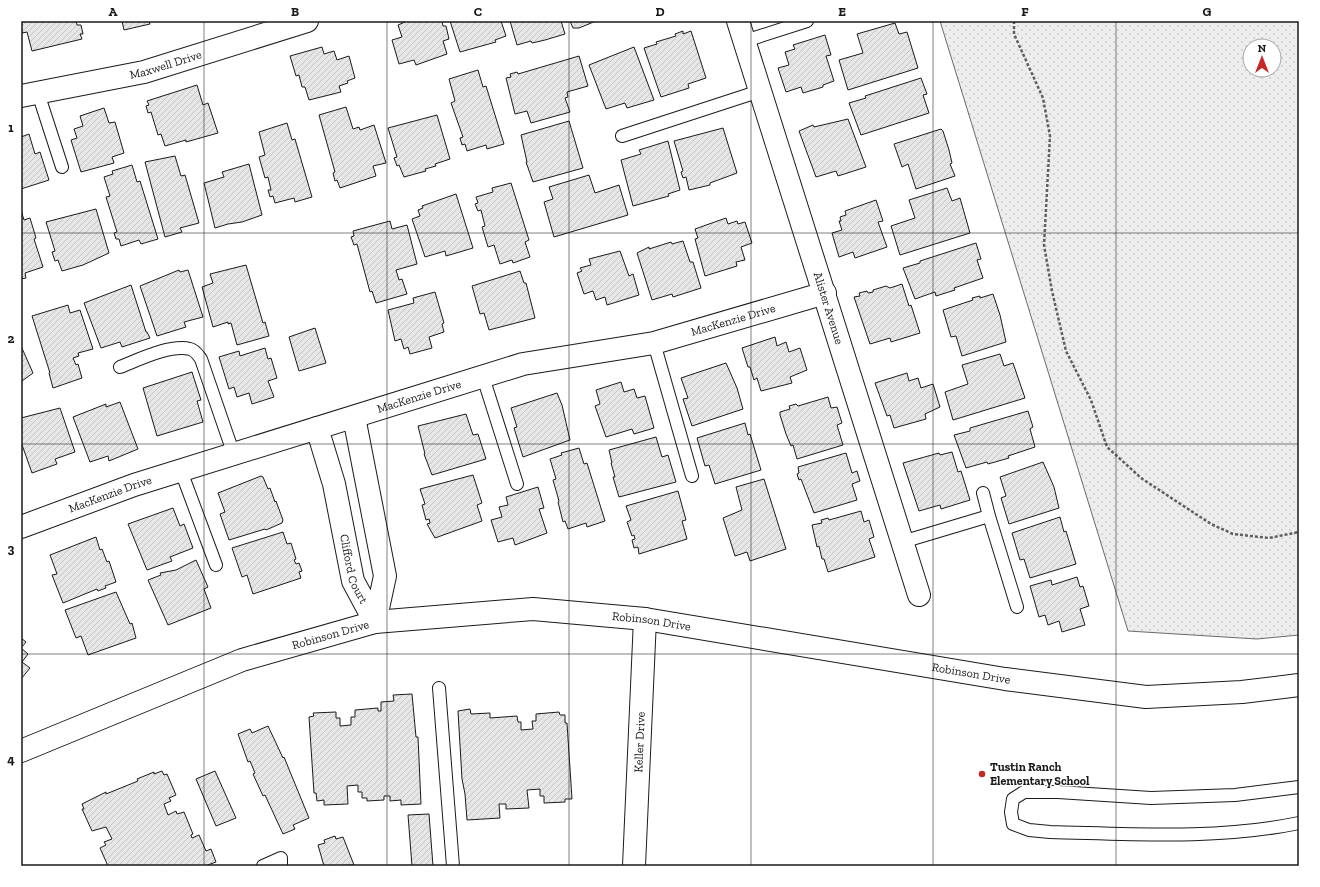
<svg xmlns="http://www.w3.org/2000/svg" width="1320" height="887" viewBox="0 0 1320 887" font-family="'Zilla Slab',serif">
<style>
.grass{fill:url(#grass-dots);stroke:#6a6a6a;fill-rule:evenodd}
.building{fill:url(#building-hatch);stroke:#1a1a1a}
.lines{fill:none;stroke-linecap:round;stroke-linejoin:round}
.lane-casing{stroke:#1a1a1a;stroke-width:14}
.street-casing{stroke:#1a1a1a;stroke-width:24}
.secondary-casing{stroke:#1a1a1a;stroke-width:24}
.path{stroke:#5f5f5f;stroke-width:2.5;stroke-dasharray:3 2;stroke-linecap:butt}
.lane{stroke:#fff;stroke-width:12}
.street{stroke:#fff;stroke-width:22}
.secondary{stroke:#fff;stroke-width:22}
.grid{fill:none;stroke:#1a1a1a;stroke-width:1;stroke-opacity:0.55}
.poi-dot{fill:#c62828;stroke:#fff;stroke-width:1.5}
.labels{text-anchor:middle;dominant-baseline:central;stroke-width:3;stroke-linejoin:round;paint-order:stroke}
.street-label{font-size:12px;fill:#1a1a1a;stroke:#fff}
.poi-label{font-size:12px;font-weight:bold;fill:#1a1a1a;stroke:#fff;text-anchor:start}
.neatline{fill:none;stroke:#1a1a1a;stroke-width:1.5}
.grid-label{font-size:13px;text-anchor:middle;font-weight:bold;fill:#1a1a1a}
</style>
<defs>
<pattern id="grass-dots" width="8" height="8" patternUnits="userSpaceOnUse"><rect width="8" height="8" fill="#ededed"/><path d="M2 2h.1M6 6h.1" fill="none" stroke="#cbcbcb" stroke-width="1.8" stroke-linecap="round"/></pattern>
<pattern id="building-hatch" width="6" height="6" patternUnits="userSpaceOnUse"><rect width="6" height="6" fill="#e6e6e6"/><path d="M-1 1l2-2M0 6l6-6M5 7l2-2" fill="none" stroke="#c5c5c5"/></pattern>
</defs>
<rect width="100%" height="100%" fill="#fff"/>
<path class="grass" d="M940,21H1299V635L1257,639L1128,631ZM1250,46H1274V70H1250Z"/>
<path class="building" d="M21,21H76L77,25H81L83,34H80L82,39L32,51L27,32L22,33Z
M122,21H149L150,24L124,30Z
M407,21H442L443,26H446L449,39L443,41L447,54L416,65L414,60L399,64L392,40L402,37L398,25Z
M450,21H501L506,36L495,40L496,42L460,52Z
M510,21H561L565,34L545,40L532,43L531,41L517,45Z
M570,21H596L579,28H573Z
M895,23L899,34L907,32L918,68L848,90L839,60L863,53L857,34Z
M683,31V34L691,31L706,78L688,84L689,88L661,97L644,48L657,44L656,42L676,36L675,34Z
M825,35L831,55L826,56L834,81L823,85V87L803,93L801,87L786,92L778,68L789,65L785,52L795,49L793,45Z
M322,47L324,54L334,51L337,60L349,56L355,78L347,81L348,83L339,86L341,92L309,100L305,87H302L299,75L296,76L290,56Z
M634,47L654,100L627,108L625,103L606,109L589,65Z
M579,56L588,86L567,92L568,97L565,98L570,112L531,123L527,111L515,114L506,78L511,77L510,74L517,72L518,74Z
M478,70L483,87L486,86L504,144L487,149L486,145L467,151L465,144L462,145L460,138L463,137L451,103L455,101L449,79Z
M921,78L927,94L923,95L929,113L861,135L849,103L866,98L865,96Z
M197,85L203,105L208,103L218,133L186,142V140L165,146L161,134L158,135L151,112L148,113L146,106L149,105L147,101Z
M346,107L353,129L359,127L360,130L374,125L386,163L373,166L376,176L340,188L337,180L335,181L333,173L335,172L319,115Z
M104,108L109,123L115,122L124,153L112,157L114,163L81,172L71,140L77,138L74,129L83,126L80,116Z
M437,115L450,159L435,164L436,166L425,169L426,171L404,177L399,165L397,166L394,158L397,157L388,128Z
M848,119L866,167L838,176L836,171L816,177L799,131L813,125L814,127Z
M569,121L583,168L533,182L526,162H527L521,135Z
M287,123L292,140L295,139L312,197L295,202L294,198L275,203L273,196L270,197L268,190H271L268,177L265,178L259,157L265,155L259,132Z
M723,128L737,173L710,183V185L689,190L686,177L683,178L681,172L683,171L674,141Z
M941,129L943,131L949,150L952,163L950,164L955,176L916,189L908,164L902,167L894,144Z
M29,134L35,154L40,152L49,180L21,189V137Z
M668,141L680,190L668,194L669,196L633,206L621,160L641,154L639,150Z
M175,156L181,176L185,175L199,223L180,228L182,232L165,237L145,162Z
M249,164L262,215L242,222L228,224L215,228L204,183L224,177L222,172Z
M132,165L137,182L140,181L158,239L141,244L139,240L121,246L119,239H116L114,233L117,232L106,197L110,196L104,177L113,174L112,171Z
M589,175L595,193L619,185L628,215L554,237L544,202L553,199L549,187Z
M511,183L529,240L525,242L530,257L513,263L512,260L500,264L494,245L488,247L482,227L485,226L481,210L478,211L475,204L478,203L476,197L493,192L492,188Z
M947,188L952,201L960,198L970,233L900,255L891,226L915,218L909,200Z
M456,194L473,248L446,256L445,251L425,257L412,219L420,216L418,210L423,208L422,206Z
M876,200L883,221L878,222L887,247L855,258L853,252L839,257L832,233L842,230L839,221H841L840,217L846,215L845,211Z
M96,209L109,253L83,265L62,271L58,260L55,261L52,252L55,251L46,222Z
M21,210L24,220L30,218L36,238L34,239L43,267L25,273L26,278L21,279Z
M726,218L728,224L737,221L738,224L745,222L752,243L741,247L745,260L736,262L737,266L705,276L695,239L698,238L695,229Z
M390,221L392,229L407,225L417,264L396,270L399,280L402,279L407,294L376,303L372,291L370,292L357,244L354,245L351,237L354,236L353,231Z
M683,241L690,262H693L701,288L673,297L672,294L652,300L637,253L649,247V249L671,242L672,244Z
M976,243L981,259L977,260L983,278L954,288L955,290L936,296L935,292L915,299L903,268L920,263V261Z
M620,251L629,276L633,274L639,295L607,305L605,297L596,300L593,291L584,294L577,273L582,271L580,268L591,265L589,259Z
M246,265L263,323L265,322L269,336L237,345L231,323L228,324V322L213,327L202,287L213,283L210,274Z
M179,270L180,272L188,270L203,317L184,322L186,327L157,336L140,286Z
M520,271L524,283H526L535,318L489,330L484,313L480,314L472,286Z
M902,284L909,306L911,305L920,333L891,342L890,338L870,344L854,297L860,296L859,293L867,291L868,293L873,292V290L886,286L890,288Z
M131,285L146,332H147L150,338L122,347L120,342L101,348L84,303Z
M435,292L444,323L442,324L444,332L429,337L432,348L410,354L408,347L404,349L401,339L395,341L388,310L414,303L413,298Z
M993,294L1000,315L1006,342L962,356L956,336L951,337L943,310L973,300L972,298L980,296V298Z
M68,305L70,313L80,310L93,349L78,353L79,356L73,358L76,365L78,364L82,378L53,388L49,373H50L32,316Z
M315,328L326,363L299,371L289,337Z
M775,337L777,346L786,342L789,352L800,348L807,370L790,377L792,383L761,391L757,378L754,380L750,367H748L742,348Z
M21,346L33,373L22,381L21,379Z
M265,348L268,359L271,358L277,378L268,381L274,397L252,404L249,393L237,397L234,387L229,389L219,357L239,351L240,356Z
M1000,354L1004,366L1013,363L1025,398L953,420L945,392L968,384L962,365Z
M726,363L737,388L743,409L692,426L683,399L688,398L681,378Z
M192,372L201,400L197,401L203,422L157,436L143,388Z
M907,373L909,381L918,378L921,388L933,384L940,407L925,414L926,419L894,428L890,415L887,416L875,383Z
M621,382L624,392L634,389L637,398L645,396L654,428L634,434L632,429L606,437L595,406L600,404L596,390Z
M557,393L562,405L570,440L523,457L514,428L517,427L511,408Z
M828,397L831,408L837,407L842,423L837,425L843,445L797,459L793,445L791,446L786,434L780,415V412L790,409L789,406L796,404L798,406Z
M120,402L138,449L109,461L108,456L90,462L73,417L106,404V407Z
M60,408L75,452L55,459L57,464L32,473L21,442V418Z
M1028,411L1033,427L1030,429L1035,447L1008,456L1009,458L988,464L987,462L966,468L954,435L970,431V428Z
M466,414L473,435L478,434L486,459L432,475L424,454H425L418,426Z
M745,423L748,435L750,434L761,470L715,484L709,465L705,466L697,438Z
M656,437L662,457L668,455L676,482L619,497L613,477H615L611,463H612L609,450Z
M579,448L584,464L587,463L605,521L587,527L586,523L568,529L565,521L563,522L558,502L559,501L553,480L556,479L550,459L562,455L561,453Z
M952,452L958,472L961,471L970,500L941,509L940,505L919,511L903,463L939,453L940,455Z
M846,453L852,473L857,471L860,481L852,484L857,500L814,513L801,479L799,480L797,474L799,473L798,467Z
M1043,462L1054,487L1059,508L1009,524L1001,498L1006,496L1000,477Z
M473,475L482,503L477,505L482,521L435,538L427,524L430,523L429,519L426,520L422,505L425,504L420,489Z
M261,476L263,477L268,489L270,488L275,502L276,501L283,520L282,523L266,530L265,529L229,540L220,514L225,512L218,493Z
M764,479L786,549L750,561L747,552L735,556L723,518L742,510L736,487Z
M538,487L544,508L539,509L547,533L515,545L513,538L498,542L491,520L502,517L499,507L508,505L506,497Z
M678,491L686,520L682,521L687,539L639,554L638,547L634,548L632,540L635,539L634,535L632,536L627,522L631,520L626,506Z
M173,508L180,526L184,524L193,548L170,557L172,561L147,570L128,524Z
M861,511L864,522L869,520L874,537L869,539L875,557L828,572L824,559H822L819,546L817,547L812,525L822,523L821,520L828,518L829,520Z
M1060,517L1064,532L1066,531L1076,564L1030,578L1024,559L1020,560L1012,533Z
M283,532L287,544L291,543L296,559L294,560L296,564L299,563L302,571L299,572L301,578L253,594L247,575L242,577L232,548Z
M96,537L100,550L102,549L107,562L109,561L116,582L105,586L106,588L98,591L97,589L63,603L52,575L57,574L50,555Z
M196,560L208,587L204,589L211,608L168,625L148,580L161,575L160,573L176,570Z
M1077,577L1080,587L1083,586L1089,606L1080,609L1085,625L1062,632L1059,621L1048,625L1045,615L1039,617L1030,586L1051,580L1052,585Z
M116,592L130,624L132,623L136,638L88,655L81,636L76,638L65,610Z
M21,638L26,642L21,648Z
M21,648L28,654L22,662L30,668L21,679Z
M412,694L416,737H418L421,804L401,805V800L390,801V796H384V800L367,801V798H362V792H358V785L347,786L348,804L324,805V800L317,801L316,793H314L309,717L314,716L313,713L336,712V718H340V726L351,725V717H355V710L378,708V711H381V702L394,701L393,695Z
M470,709L471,714L490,713V718L517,716L518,722H521V730L533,729L532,721H536V714L559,712L560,715H565V723H567L572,799H565V802L544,803V796H540V789L527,790L529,808L506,809V804H499L500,818L467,820L465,794L462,779L458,711Z
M268,726L283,758L284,757L309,818L293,825L295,829L283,834L265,795L263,796L253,774L255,773L250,761L248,762L238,734L250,729L252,733Z
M162,771L164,775L167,774L176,795L169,798L171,801L164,804L168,815L176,811L177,814L184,812L193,834L191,835L192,838L199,835L206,851L211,849L216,862L205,866H108L100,848L106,845L104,842L112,839L106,827L92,831L82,809H84L82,804L106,792V794L138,781L137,779L154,772V774Z
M215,771L236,818L216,826L196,779Z
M429,814L433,866H412L408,815Z
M335,836L336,839L343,837L354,865L324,866L318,845L325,843L324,840Z"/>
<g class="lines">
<defs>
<path id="lane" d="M745,41L807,21
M38,93L62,167
M622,136L760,91
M654,343L692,476
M120,367C138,360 170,344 190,349C195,350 198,355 201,359L234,455
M483,377L517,484
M181,471L216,565
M983,493L989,516
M902,542L989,516L1017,607
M439,688L453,866
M1299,787L1235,795L1151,798L1058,792H1024L1013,799L1011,812L1013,824L1029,830L1050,832C1133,834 1217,840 1299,823
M263,866L281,858V866"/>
<g id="street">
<path id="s1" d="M738,21L919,595"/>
<path id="s2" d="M21,96L144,72L307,21"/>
<path id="s3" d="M317,428L334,484L353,581L375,622L385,576L354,417"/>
<path id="s4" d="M21,527L134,485L523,364L654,343L825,293"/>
</g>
<g id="secondary">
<path id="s5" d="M21,751L242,660L375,622L533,609L645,619L1005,679L1146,697L1242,692L1299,685"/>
<path id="s6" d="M634,866L645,619"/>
</g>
</defs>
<use href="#lane" class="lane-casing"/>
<use href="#street" class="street-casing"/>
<use href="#secondary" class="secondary-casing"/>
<path class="path" d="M1014,21V34L1043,98L1050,136L1044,245L1052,291L1066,351L1091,400L1107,447L1141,478L1211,524L1233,534L1269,538L1299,532"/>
<use href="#lane" class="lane"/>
<use href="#street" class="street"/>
<use href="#secondary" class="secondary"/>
</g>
<path class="grid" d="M204,21V866M387,21V866M569,21V866M751,21V866M933,21V866M1116,21V866M21,233H1299M21,444H1299M21,654H1299"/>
<circle class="poi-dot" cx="982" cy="774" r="4"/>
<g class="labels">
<g class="street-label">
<text stroke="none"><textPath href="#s2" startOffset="148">Maxwell Drive</textPath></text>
<text stroke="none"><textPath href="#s1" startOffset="301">Alister Avenue</textPath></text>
<text stroke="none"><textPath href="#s4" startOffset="743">MacKenzie Drive</textPath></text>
<text stroke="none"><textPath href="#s4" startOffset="419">MacKenzie Drive</textPath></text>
<text stroke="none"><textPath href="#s4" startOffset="95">MacKenzie Drive</textPath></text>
<text stroke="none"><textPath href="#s3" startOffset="146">Clifford Court</textPath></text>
<text stroke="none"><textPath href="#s5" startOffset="655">Robinson Drive</textPath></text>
<text stroke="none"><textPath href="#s5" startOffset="331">Robinson Drive</textPath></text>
<text stroke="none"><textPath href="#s5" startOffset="979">Robinson Drive</textPath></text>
<text stroke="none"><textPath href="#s6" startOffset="124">Keller Drive</textPath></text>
</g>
<g class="poi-label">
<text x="990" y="767">Tustin Ranch<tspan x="990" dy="14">Elementary School</tspan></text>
</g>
</g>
<rect width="1320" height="887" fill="none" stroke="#ffffff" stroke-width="44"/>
<g transform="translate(1262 58)"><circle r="19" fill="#ffffff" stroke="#a3a3a3"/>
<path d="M0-3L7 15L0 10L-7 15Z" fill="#c62828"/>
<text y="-6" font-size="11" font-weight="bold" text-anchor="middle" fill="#1a1a1a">N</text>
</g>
<rect x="22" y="22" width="1276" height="843" class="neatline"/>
<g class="grid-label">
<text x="113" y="16">A</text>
<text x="295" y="16">B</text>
<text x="478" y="16">C</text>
<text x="660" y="16">D</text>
<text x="842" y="16">E</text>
<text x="1025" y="16">F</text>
<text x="1207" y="16">G</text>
<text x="11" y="132">1</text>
<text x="11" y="343">2</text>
<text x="11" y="553">3</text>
<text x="11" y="764">4</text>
</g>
</svg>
